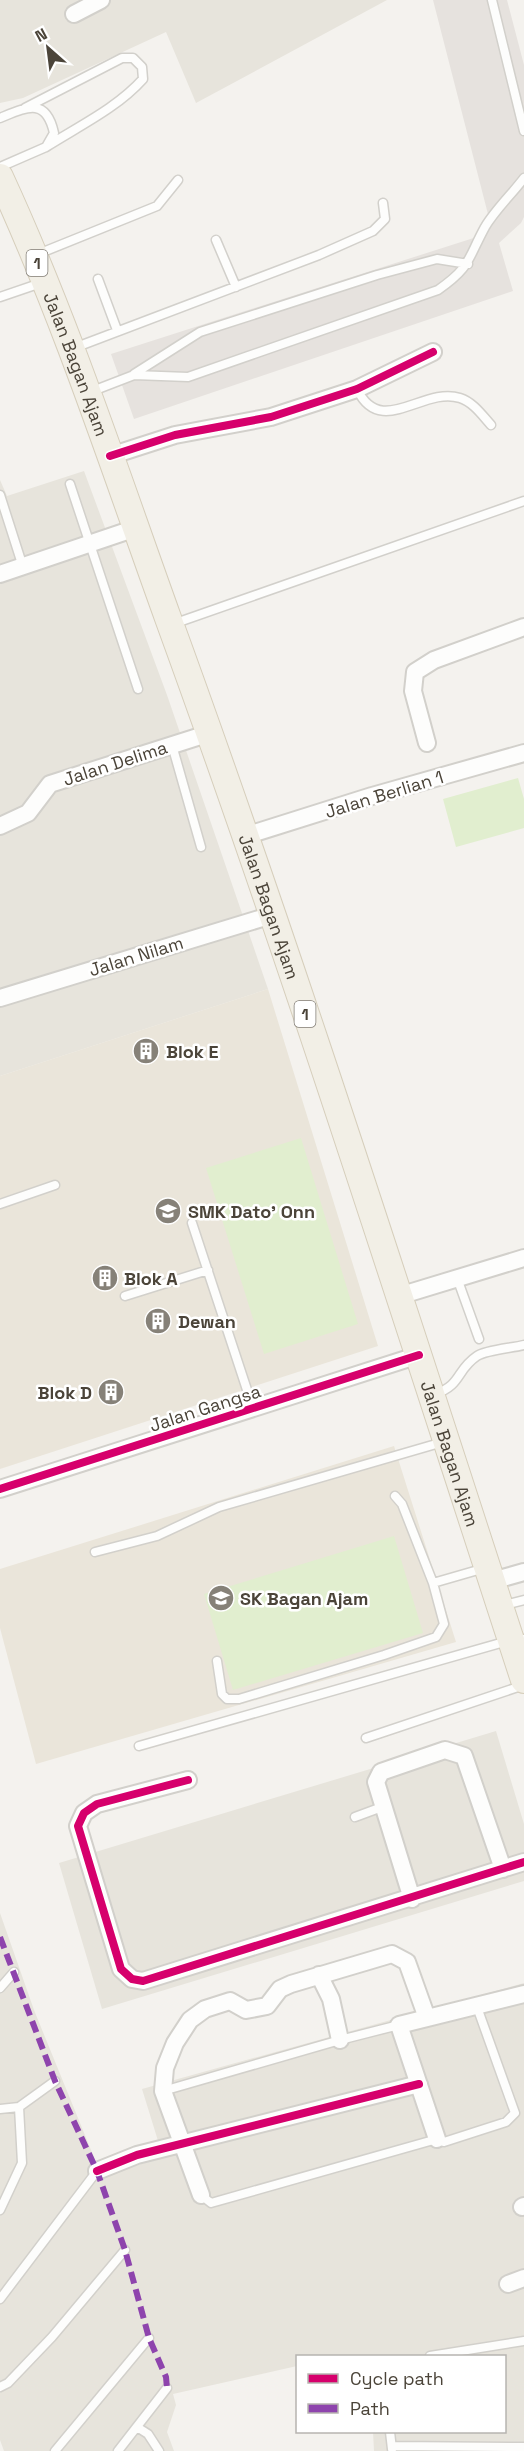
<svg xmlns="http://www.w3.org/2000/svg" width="524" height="2451" viewBox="0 0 524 2451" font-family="'Space Grotesk',sans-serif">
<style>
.residential{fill:#e7e4dc}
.industrial{fill:#e6e2de}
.education{fill:#eae5da}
.green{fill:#e1eecf}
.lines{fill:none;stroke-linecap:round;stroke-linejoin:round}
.lane-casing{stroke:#d2d0cb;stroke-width:11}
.street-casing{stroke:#d2d0cb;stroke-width:20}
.primary-casing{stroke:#d6cebb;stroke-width:28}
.lane{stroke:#fdfdfc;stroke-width:8}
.street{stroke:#fdfdfc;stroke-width:16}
.primary{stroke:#f2efe6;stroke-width:26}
.quiet{stroke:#8e44ad;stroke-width:6;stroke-dasharray:12 6;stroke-linecap:butt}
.cycleway-casing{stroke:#fff;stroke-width:11}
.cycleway{stroke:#d6006c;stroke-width:8}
.labels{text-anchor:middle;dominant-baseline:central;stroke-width:5;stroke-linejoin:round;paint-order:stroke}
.shield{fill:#fff;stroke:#817c74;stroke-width:1.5}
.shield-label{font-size:16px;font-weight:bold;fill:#4b4439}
.street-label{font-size:18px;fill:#4b4439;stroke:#fff}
.poi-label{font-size:18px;font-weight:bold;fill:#4b4439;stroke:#fff;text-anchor:start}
</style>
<rect width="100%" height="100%" fill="#f4f2ee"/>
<path class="residential" d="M0,0H387L196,103L166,32L23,98L0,103Z
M84,471L167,695L268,989L0,1076V480L7,496Z
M496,1731L524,1824V1881L102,2009L59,1863Z
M0,1913L34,2010L102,2177L163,2157L142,2089L524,1983V2451H374L373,2432H504V2356H298L297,2366L173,2394L176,2405L167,2432L174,2451H4L0,2440Z"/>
<path class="industrial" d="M433,0H507L524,65V217L521,223L499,243L513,291L134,419L111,354L483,235L490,222Z"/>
<path class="education" d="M268,989L378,1346L0,1469V1076Z
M394,1446L456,1642L36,1764L0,1628V1569Z"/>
<path class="green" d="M518,778L524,799V828L456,847L443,799Z
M301,1138L358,1324L264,1354L206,1168Z
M394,1536L423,1633L233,1690L204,1594Z"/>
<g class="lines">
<defs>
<path id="lane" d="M492,0L524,131
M25,108L122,58H133L142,67L143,79C117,108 79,126 46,147
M0,118C27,107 46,97 54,133L46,147L0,167
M216,240L236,287
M38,254L157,206L178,180
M98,279L117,330
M0,297L41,283
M74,348L319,255L373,231L385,219L383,203
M134,374L200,332L377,275L437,259L468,264
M357,389C381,439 423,386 460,398C473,402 482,415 491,425
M90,392L134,375L188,377L438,290C471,267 467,260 485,227C495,210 512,194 524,178
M70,484L138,689
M0,495L23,567
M173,624L524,501
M172,745L201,847
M0,1204L55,1185
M192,1223L253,1408
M457,1278L479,1339
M125,1296L208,1270
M435,1394C462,1385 456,1370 477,1356C486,1350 512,1348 524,1345
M95,1552L157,1536L219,1507L443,1442
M433,1583L485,1568
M501,1606L524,1600
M217,1661L222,1694L227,1699H239L384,1655L436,1637L444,1624L433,1583L402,1504L395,1496
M366,1738L524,1685
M139,1746L511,1640L524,1639
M355,1817L382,1807
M0,1988L14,1972
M163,2091L340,2040L399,2025
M0,2109L19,2107L55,2081
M201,2195L211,2203L437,2139L444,2142L506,2122L515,2113L477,2007
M0,2210L22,2163L19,2107
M0,2299L97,2171
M430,2356L524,2341
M0,2387L8,2383L52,2337L125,2250
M137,2427L148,2434L159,2451
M390,2432L392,2449
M392,2446L524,2447
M55,2451L149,2338
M118,2451L167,2388"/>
<path id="street" d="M74,14L101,0
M110,456L175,435L271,417L357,389L433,352
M0,574L136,528
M427,743L413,691L415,672L434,660L524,627
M0,826L28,813L50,784L210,733
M245,836L372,796L524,753
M0,998L272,915
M399,1296L524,1258
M0,1489L419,1355
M492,1581L524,1572
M188,1780L97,1804L84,1813L78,1826L121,1969L132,1979L143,1981L524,1862
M412,1899L376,1782L381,1772L445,1750L464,1756L503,1869
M319,1975L331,1999L340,2040
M437,2139L399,2025L524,1994
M97,2171L137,2155L419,2084
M201,2195L163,2091L165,2068L175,2043L190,2020L205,2009L230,2001L246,2010L267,2006L280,1989L291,1984L392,1954L407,1962L427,2018
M522,2207L524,2206
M508,2284L524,2278"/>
<g id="primary">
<path id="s1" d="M0,177C66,320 115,471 168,618C296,969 408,1325 524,1680"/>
</g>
</defs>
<use href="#lane" class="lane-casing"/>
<use href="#street" class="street-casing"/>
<use href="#primary" class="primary-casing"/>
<use href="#lane" class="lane"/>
<use href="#street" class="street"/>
<use href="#primary" class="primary"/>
<path class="quiet" d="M0,1937L55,2081L97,2171L125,2250L149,2338L166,2377L167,2388"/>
<defs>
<path id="cycleway" d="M110,456L175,435L271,417L357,389L433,352
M0,1489L419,1355
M188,1780L97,1804L84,1813L78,1826L121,1969L132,1979L143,1981L524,1862
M97,2171L137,2155L419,2084"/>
</defs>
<use href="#cycleway" class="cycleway-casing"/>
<use href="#cycleway" class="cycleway"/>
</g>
<defs>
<symbol id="building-disc" viewBox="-11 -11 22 22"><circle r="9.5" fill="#868178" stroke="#fff"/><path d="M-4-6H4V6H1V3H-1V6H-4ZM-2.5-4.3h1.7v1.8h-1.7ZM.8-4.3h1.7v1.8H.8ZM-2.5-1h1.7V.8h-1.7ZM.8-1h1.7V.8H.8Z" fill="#fff"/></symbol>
<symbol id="school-disc" viewBox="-11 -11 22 22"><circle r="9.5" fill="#868178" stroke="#fff"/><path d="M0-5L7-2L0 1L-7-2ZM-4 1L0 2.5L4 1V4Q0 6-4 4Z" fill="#fff"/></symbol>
</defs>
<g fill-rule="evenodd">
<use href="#building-disc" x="131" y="1036" width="30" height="30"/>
<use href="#school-disc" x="153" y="1196" width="30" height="30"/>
<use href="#building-disc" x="90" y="1263" width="30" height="30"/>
<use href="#building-disc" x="143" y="1306" width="30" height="30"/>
<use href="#building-disc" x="96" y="1377" width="30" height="30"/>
<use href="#school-disc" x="206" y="1583" width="30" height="30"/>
</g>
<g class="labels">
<g class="shield">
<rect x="26.5" y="250" width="21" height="26" rx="4.5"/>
<rect x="294.5" y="1001" width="21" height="26" rx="4.5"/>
</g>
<g class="shield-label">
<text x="37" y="263">1</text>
<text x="305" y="1014">1</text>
</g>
<g class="street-label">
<text stroke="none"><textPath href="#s1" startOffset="202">Jalan Bagan Ajam</textPath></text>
<text transform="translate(115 763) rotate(-18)">Jalan Delima</text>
<text transform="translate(384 794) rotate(-17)">Jalan Berlian 1</text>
<text stroke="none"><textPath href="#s1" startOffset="778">Jalan Bagan Ajam</textPath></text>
<text transform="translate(136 956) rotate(-17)">Jalan Nilam</text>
<text transform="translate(205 1408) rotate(-18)">Jalan Gangsa</text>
<text stroke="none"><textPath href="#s1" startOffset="1354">Jalan Bagan Ajam</textPath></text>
</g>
<g class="poi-label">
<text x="166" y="1051">Blok E</text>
<text x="188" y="1211">SMK Dato' Onn</text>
<text x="124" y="1278">Blok A</text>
<text x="178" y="1321">Dewan</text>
<text x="92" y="1392" text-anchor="end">Blok D</text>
<text x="240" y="1598">SK Bagan Ajam</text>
</g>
</g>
<rect x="296" y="2355" width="210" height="78" fill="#ffffff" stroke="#b7b4b0" stroke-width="1.5"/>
<rect x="308" y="2374" width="30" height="9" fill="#d6006c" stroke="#b7b4b0" stroke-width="1.5"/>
<text x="350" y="2385" font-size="18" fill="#4b4439">Cycle path</text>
<rect x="308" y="2404" width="30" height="9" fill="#8e44ad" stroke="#b7b4b0" stroke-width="1.5"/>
<text x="350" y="2415" font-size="18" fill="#4b4439">Path</text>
<g transform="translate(48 48) rotate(332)" stroke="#ffffff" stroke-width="4.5" paint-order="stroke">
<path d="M0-4.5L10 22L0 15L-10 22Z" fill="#4b4439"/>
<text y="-9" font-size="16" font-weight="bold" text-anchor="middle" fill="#4b4439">N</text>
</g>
</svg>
